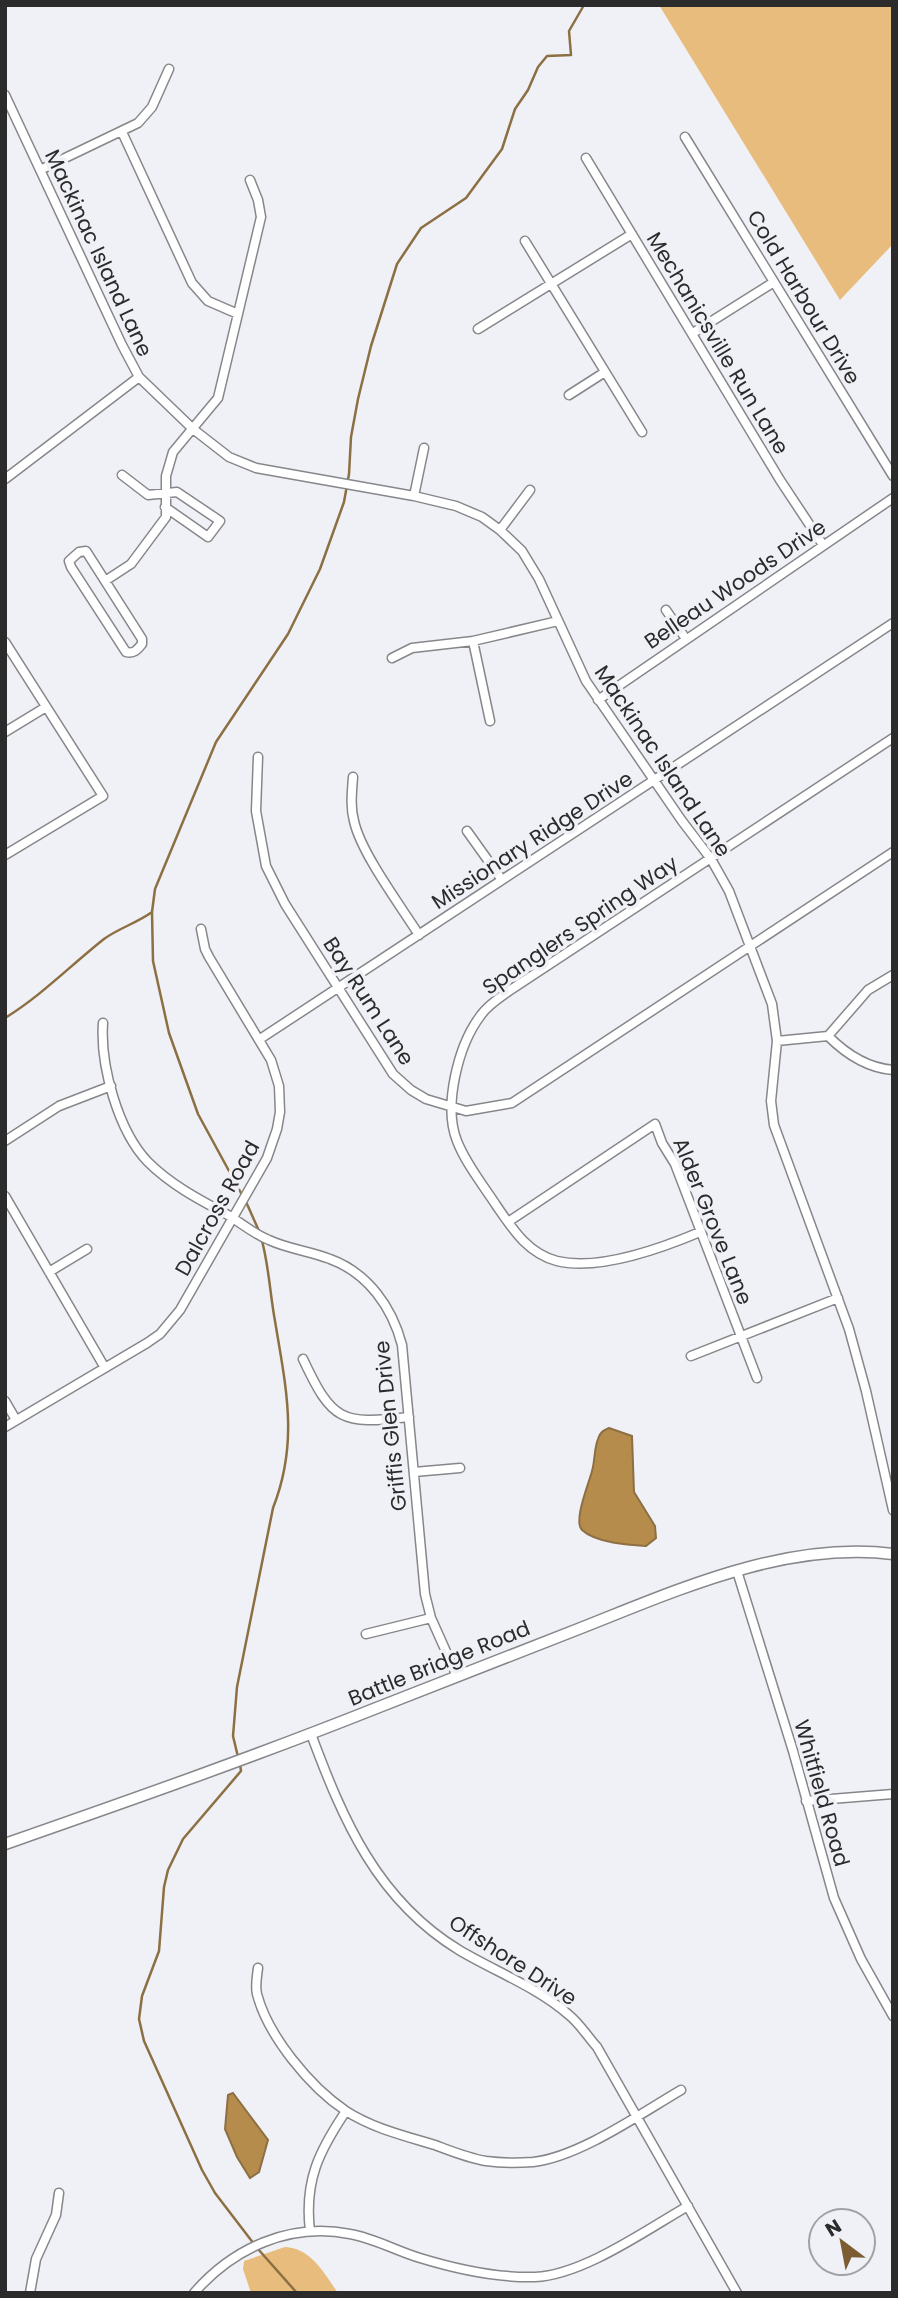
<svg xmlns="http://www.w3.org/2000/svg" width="898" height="2298" viewBox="0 0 898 2298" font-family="Poppins,sans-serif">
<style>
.green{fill:#e7bc7c}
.water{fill:#b68c4c;stroke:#8c6f42;stroke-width:2}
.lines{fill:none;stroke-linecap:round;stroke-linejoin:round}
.stream{stroke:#8c6f42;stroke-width:2.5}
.minor-casing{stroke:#86878a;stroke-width:11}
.tertiary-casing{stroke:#86878a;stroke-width:13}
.minor{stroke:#fff;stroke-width:8}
.tertiary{stroke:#fff;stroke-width:10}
.labels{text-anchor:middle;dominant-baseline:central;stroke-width:7;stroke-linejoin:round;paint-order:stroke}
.street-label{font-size:21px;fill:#2b2b2c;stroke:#f0f1f6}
</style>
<rect width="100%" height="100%" fill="#f0f1f6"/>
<path class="green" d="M659,5L893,7V244L840,300Z
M285,2247C311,2248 324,2273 338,2293H251L243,2269L244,2261Z"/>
<path class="water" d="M609,1428L632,1436L634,1492L655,1526L656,1538L646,1546C629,1545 596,1543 582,1530C573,1521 589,1483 592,1471C595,1461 594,1449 598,1439C600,1432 604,1430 609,1428Z
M233,2093L268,2140L259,2172L250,2178L237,2157L225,2129L228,2095Z"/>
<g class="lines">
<path class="stream" d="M5,1018C41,996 71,965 104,939C119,928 137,923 152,912
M259,1231L247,1204L198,1114L169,1033L153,961L152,912L155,889L216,742L288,634L320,569L344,502L349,474L351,437L358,399L371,346L397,264L421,228L466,198L502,149L515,109L528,90L538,67L547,56L571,55L569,31L584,5
M238,1757L233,1736L237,1687L273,1508C299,1442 286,1388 275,1321C270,1294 269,1267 262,1241
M240,1764L241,1771L183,1839L168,1870L164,1887L159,1951L142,1996L139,2019L144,2041L202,2170L215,2193L254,2244
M258,2249L297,2293"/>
<defs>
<path id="minor" d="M5,95L122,345L139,377L193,429L229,457L256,468L414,496L456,506L482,517L500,530L522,551L539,579L586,681L682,821L711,859L729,891L772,1004L777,1041L771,1101L774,1125L849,1329L866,1391L893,1510
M122,132L192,283L208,301L238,314
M685,137L893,476
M586,158L780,480L823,545
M40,170L138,123L152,107L169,69
M525,241L642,432
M478,329L632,234
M693,333L774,282
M569,395L605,372
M122,475L148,495L177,492L220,521L208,537L165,507
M5,479L139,377
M414,496L424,448
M500,530L530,490
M86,551L142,639V644C137,650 134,654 126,652L71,567L69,561L79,552Z
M105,581L131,564L166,517V476L173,452L218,398L261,217L258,200L250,180
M666,610L686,639
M473,641L490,721
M5,642L103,796L5,855
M392,658L412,648L473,641L558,621
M598,700L893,498
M5,732L46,707
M258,757L256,811L266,866L285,904L393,1074L411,1090L426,1099L466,1111L512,1103L893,852
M353,777C352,792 350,806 354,821C361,853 400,905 419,935
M467,831L502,880
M103,1023C100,1065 118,1131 148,1162C171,1185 200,1200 228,1215C241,1223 254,1234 269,1240C288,1249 310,1251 330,1259C368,1273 392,1307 402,1345L425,1594L431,1618L457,1676
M828,1036C846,1054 867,1068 893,1070
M260,1039L893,623
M777,1041L828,1036L868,990L893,975
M5,1141L59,1106L111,1086
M5,1196L105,1368
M508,1222L655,1124L662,1143L675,1164L757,1378
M700,1232C662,1248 598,1271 557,1261C527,1253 512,1228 496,1205C483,1185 466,1164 457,1141C443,1106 458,1045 481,1015C488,1005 499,998 509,991L893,738
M49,1272L87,1249
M691,1356L838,1298
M303,1359C332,1421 341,1425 409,1417
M5,1401L16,1420
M5,1427L147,1343L160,1334L180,1310L267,1158L277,1129L280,1112L279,1086L271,1060L209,957L205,949L201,929
M414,1472L460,1468
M737,1571L793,1751L834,1898L861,1959L893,2016
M366,1634L431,1618
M311,1734C343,1820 377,1900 459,1950C496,1972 537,1987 569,2015C580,2024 588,2037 597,2047L737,2293
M806,1801L893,1794
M258,1968C257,1976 255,1986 257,1994C268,2036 310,2087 346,2111C372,2128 405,2136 435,2145C451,2151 468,2158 486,2161C501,2163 518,2163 533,2162C579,2157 640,2114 681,2090
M310,2231C304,2181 319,2151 346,2111
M30,2293L36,2259L56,2215L59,2193
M194,2293C233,2248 290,2222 350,2234C374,2238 396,2251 420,2258C456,2269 498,2278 535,2277C583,2275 646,2230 688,2206"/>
<path id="tertiary" d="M5,1844C131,1800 256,1756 379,1707C448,1680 517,1653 586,1626C682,1588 787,1541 893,1554"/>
</defs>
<use href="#minor" class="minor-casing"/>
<use href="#tertiary" class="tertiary-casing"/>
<use href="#minor" class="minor"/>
<use href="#tertiary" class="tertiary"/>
</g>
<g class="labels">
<g class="street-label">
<text transform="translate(99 253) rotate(65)">Mackinac Island Lane</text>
<text transform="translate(804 297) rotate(59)">Cold Harbour Drive</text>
<text transform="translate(718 343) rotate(59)">Mechanicsville Run Lane</text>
<text transform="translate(735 584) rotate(-34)">Belleau Woods Drive</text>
<text transform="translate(663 761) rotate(56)">Mackinac Island Lane</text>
<text transform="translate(532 840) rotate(-33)">Missionary Ridge Drive</text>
<text transform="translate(580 925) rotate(-34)">Spanglers Spring Way</text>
<text transform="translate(369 1001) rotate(57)">Bay Rum Lane</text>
<text transform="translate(217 1208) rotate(-61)">Dalcross Road</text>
<text transform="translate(713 1221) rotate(68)">Alder Grove Lane</text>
<text transform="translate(390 1426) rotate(-96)">Griffis Glen Drive</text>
<text transform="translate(439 1663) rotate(-22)">Battle Bridge Road</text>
<text transform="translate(822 1793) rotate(74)">Whitfield Road</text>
<text transform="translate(513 1960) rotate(33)">Offshore Drive</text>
</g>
</g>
<rect width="898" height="2298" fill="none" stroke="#2b2b2c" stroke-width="14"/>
<g transform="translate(842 2242) rotate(328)"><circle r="33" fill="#f0f1f6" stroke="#a1a2a5" stroke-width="2"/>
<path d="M0-5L12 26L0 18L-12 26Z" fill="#7b5d31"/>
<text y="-10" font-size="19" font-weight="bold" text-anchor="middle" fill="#2b2b2c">N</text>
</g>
</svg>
